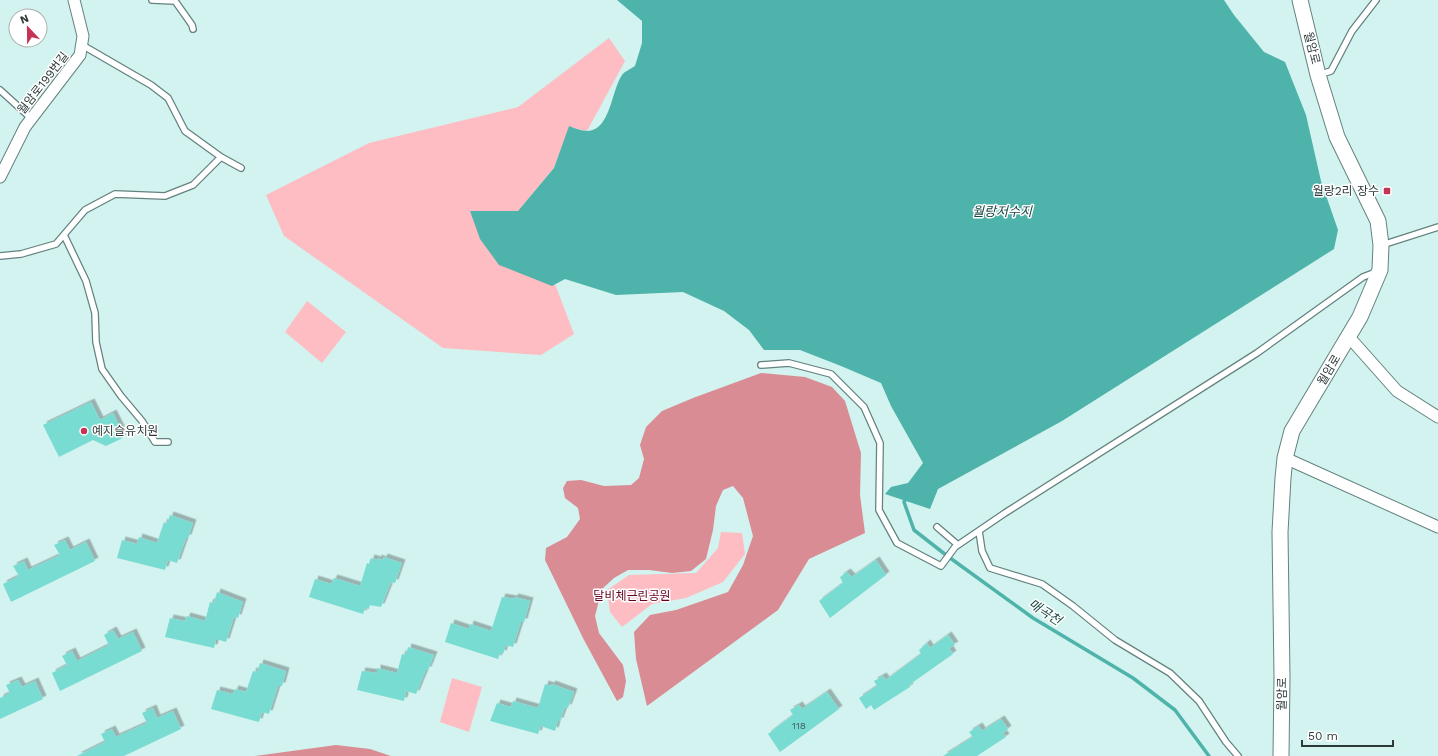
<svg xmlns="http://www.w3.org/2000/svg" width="1438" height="756" viewBox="0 0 1438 756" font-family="'Work Sans','Noto Sans KR',sans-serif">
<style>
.green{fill:#febdc3}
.forest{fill:#da8c95}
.water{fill:#4eb3aa}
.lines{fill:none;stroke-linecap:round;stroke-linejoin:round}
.stream{stroke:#4eb3aa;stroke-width:3.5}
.building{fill:#79dcd2;filter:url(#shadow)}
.lane-casing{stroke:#64827f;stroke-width:8}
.street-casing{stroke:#64827f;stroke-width:13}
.secondary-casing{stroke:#64827f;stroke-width:17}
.lane{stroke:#fff;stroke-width:5.5}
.street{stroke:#fff;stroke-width:11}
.secondary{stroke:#fff;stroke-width:15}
.poi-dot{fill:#c43454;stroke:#fff;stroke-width:1.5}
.labels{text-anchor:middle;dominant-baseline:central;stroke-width:3;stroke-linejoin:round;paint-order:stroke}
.number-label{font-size:10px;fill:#40625f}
.street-label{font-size:12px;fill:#2d3a39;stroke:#fff}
.poi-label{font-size:12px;fill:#2d3a39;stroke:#fff;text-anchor:end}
.park-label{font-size:12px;fill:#640321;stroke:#fff}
.water-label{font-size:13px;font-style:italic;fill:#194642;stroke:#fff}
</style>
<defs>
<filter id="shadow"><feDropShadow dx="3.5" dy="-3.5" stdDeviation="0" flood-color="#0004"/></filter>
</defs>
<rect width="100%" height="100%" fill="#d2f3ef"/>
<path class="green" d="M609,38L625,61L587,131L569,127L554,168L518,211H470L497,262L555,284L574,334L541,355L443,348L284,236L266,195L369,143L518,107Z
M307,301L346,332L322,363L285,332Z
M721,532L742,533L745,554L723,582L686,598L652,604L622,627L610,612L607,590L629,575L696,573L718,548Z
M452,678L482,687L469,732L440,722Z"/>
<path class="forest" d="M761,373L805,377L832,387L845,401L861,453L860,495L865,533L809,559L778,610L647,706L636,659L634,632L650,615L676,610L728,592L743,565L753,536L743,498L733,486L723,490L716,506L713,530L706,559L691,571L672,573L649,570H628L614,578L602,589L595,616L599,633L623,665L626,681L623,697L617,701L584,640L545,560L546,548L567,537L580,519L578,508L565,498L563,488L567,481L581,480L604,486L631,485L639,478L644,459L640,445L646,427L662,411L693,398Z
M336,745L370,749L391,756H255Z"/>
<path class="water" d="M617,0H1224L1234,15L1264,52L1285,62L1306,115L1321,181L1338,230L1334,249L1062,421L938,489L930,509L885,494L891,487L908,483L923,463L891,406L881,383L841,366L800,350H764L749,330L724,311L683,292L616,295L565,279L552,286L499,265L480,239L470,211H518L554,168L569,126C574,128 582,131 588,131C611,129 611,91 622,75C625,71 631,69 635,66L642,43V21Z"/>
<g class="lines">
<path class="stream" d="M907,497L904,502L914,530L946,555L1033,618L1133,678L1175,710L1209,756"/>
</g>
<path class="building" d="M91,402L100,420L113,413L125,437L106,446L93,440L59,457L43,425Z
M170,515L193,523L188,538H186L177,563L168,560L165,570L117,558L122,540L137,544L139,537L157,543L164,522L167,524Z
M65,540L70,550L86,542L95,561L11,602L3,584L19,576L13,566L24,561L28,570L60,555L54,545Z
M384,557L402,563L395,583L391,582L381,607L370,605L369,609L365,608L363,614L309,597L315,579L331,584L334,578L360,586L367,563L369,564L371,558L378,560V558L383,560Z
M876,560L886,575L830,618L819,601L843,583L840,577L847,572L852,577Z
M217,592L243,602L238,618L234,617L226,642L216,639L214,648L165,637L170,618L185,621L187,616L205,621L210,602L214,603Z
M502,597L514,599L515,597L530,601L524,622H521L513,647L506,645L503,654L500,653L498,659L445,642L451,623L469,629L470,624L491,631Z
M113,630L118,639L133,632L142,651L60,691L52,673L67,665L62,656L72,651L77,661L109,645L104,635Z
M948,635L955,645L949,648L953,654L909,685L910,687L874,710L871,705L866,709L859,698L877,686L874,681L883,676L886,680L921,654L919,650L927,643L930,648Z
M408,647L434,655L428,670H426L416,694L406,691L404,701L357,690L362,671L377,673V668L397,673L402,654L406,655Z
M260,663L286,671L282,686H278L269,714L262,712L259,722L211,709L217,690L233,694L235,689L246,692L253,671L257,672Z
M18,680L22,687L35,681L43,699L0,719V698L10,693L6,685Z
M545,684L551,686L552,684L574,692L568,708L565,707L560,721H558L555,731L541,726L538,734L490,721L497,703L511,707L513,701L538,708Z
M827,692L839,709L780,752L768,734L793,715L790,710L799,705L802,709Z
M153,708L157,718L173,711L181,729L124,756H77L105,742L101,734L112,729L116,737L147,723L142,713Z
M1001,719L1008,729L1003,733L1006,737L977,756H943L973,737L969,732L979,726L982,731Z"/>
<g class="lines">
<defs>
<path id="lane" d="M152,0L175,1L192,25L193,29
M1318,75L1331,71L1352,31L1376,0
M0,90L32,119
M221,157L241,168
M64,235L86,281L95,313L96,342L102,369L121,396L142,421L155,442H168
M1382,245L1438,227
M0,256L21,254L56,244L85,210L115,194L165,196L193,185L221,157L185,131L168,98L151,85L82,45
M761,365L789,363L831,374L864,407L880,443L879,510L897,543L941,566L955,547L1005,513L1257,353L1363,277L1376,272
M937,527L958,545
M979,531L982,551L990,568L1042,584L1073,606L1115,640L1170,673L1199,701L1226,742L1238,756"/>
<path id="street" d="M0,177L25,127L80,55L83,36L74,0
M1349,337L1397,391L1438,417
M1285,458L1438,527"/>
<path id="secondary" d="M1281,756L1282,677L1280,532L1283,478L1285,458L1292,431L1360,317L1380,270L1381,245L1378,221L1337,137L1318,75L1300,0"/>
</defs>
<use href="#lane" class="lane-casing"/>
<use href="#street" class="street-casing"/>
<use href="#secondary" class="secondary-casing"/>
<use href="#lane" class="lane"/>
<use href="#street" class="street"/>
<use href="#secondary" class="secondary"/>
</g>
<g class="poi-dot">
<rect x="1383" y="187" width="8" height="8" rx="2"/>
<circle cx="84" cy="431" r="4"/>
</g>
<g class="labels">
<g class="number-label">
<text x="799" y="725">118</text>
</g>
<g class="street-label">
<text transform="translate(1312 48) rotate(76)">월암로</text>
<text transform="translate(43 83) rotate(-52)">월암로199번길</text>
<text transform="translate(1329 370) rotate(-59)">월암로</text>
<text transform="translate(1282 694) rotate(-89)">월암로</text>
</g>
<g class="poi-label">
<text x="1379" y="191">월랑2리 장수</text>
<text x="92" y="431" text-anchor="start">예지슬유치원</text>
</g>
<g class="park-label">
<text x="632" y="596">달비체근린공원</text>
</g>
<g class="water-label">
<text x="1002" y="211">월랑저수지</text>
<text transform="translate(1045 612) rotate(33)">매곡천</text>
</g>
</g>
<g transform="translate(28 28) rotate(338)"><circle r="19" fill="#ffffff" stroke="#abb0b0"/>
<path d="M0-3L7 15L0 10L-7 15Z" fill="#c43454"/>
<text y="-6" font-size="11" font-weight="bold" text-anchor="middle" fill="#2d3a39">N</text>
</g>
<path d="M1302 740v6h91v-6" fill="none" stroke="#2d3a39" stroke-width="2"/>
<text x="1308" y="740" font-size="12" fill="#2d3a39" stroke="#ffffff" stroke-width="3" paint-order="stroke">50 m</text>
</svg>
